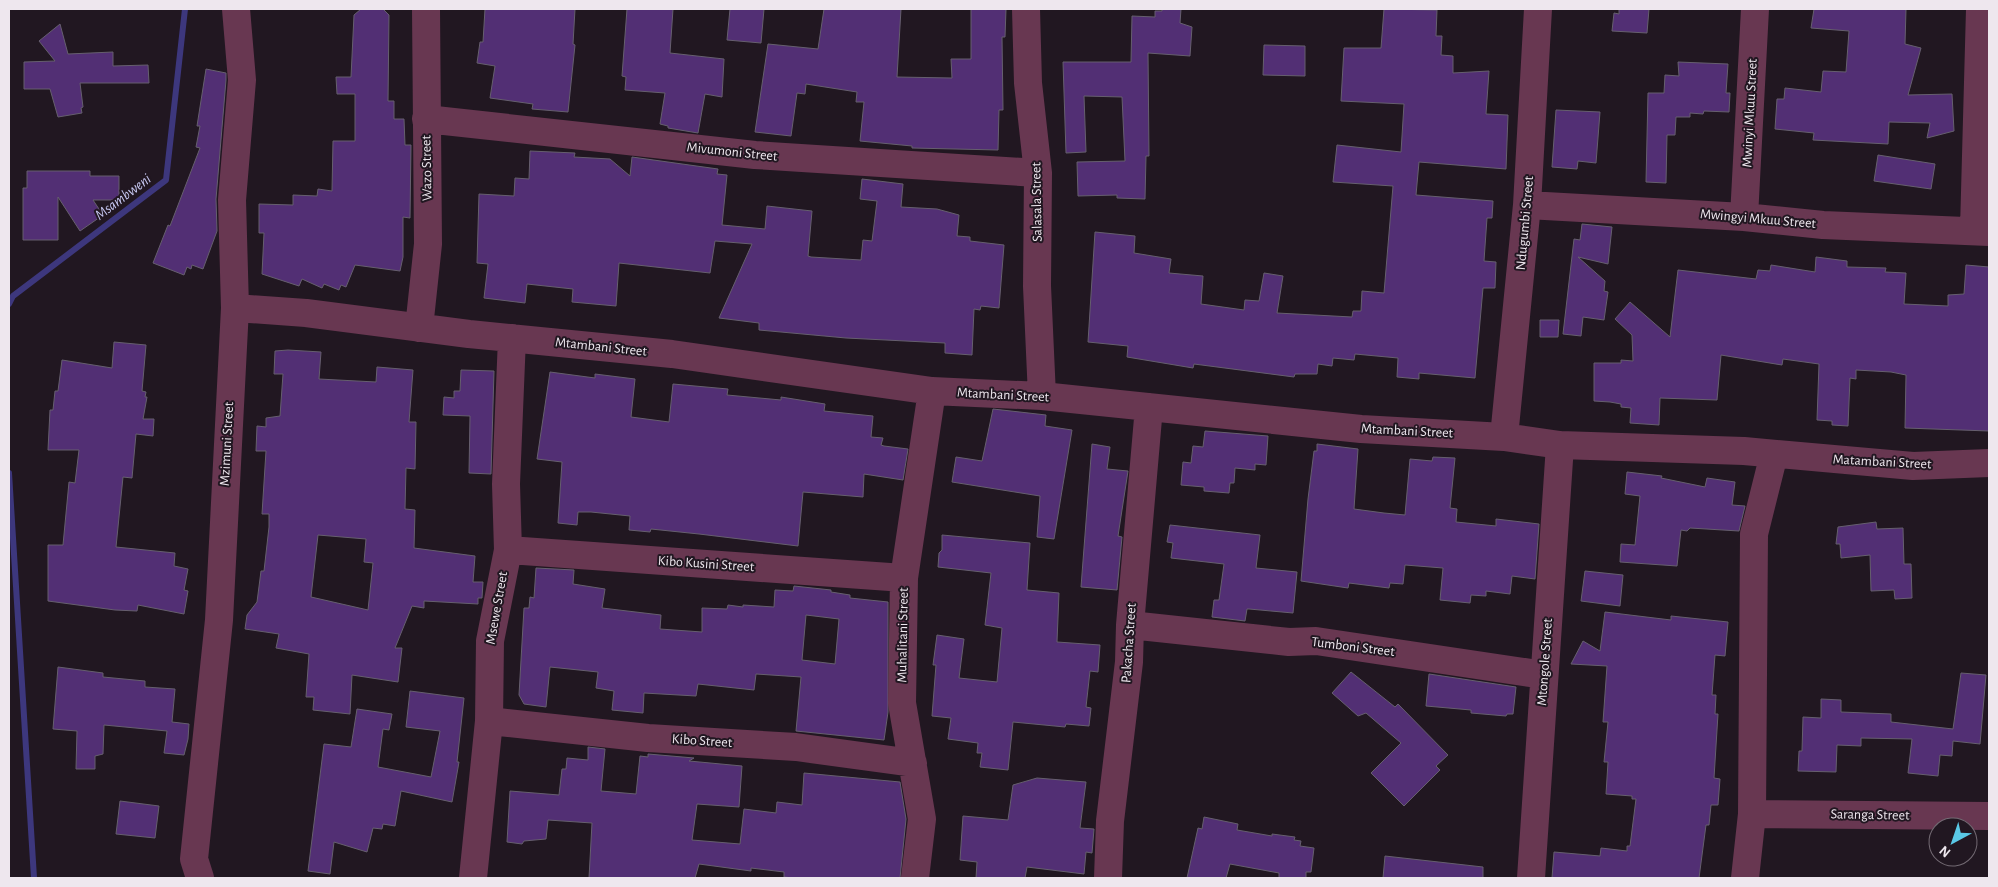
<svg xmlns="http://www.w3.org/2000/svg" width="1998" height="887" viewBox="0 0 1998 887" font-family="'Alegreya Sans',sans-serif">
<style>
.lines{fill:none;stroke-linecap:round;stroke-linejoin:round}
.stream{stroke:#3d377d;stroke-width:6}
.building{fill:#522f74;stroke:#665f6e;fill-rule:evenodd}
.minor{stroke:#683751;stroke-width:28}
.labels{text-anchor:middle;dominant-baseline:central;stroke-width:4;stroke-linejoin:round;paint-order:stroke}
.street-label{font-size:14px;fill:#eee7ee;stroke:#211721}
.water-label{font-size:15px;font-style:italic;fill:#c7c8f2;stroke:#211721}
</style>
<rect width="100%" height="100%" fill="#211721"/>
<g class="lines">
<path class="stream" d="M9,304L13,296L166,180L185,9
M9,473L34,878"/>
</g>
<path class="building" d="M361,9H383L389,15L388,101H394V119H404L405,145H411L410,218L403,217V257L400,271L355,265L346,287L341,285L339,290L324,284L322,288L302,279L299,286L262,274L264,233H259V204L293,205V195L317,196L318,189L332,191L333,141H355V94H337L336,77H351L354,15Z
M485,9H575L573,44L575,45L568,112L532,109L533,104L490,98L495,66L477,63L480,42H483Z
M627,9H673L670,53L724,59L722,97L705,94L698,133L668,128V126L660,124L665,93L625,90L626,77L622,76Z
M730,9H764L761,43L727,40Z
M824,9H901L897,77L952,78L951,59H971V9H1006L1005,37H1002L1003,110H999L998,150L912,148V146L860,141L864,102H856L857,92L806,84L805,94L797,93L791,136L755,132L768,44L818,49Z
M1162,9H1181L1180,23L1192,27L1190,56L1148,53L1149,156H1146L1145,199L1117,198V195L1078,196L1077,162L1125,161L1122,97L1084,96L1086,152L1066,153L1063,62H1131L1132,16L1155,17V11H1162Z
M1384,9L1437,10L1436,36H1442L1441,55L1453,56V73L1489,71L1486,114L1508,115L1506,169L1419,162L1416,195L1493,201L1492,218H1487L1484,261L1496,262L1495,288H1483L1475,378L1419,373V379L1397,377L1398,358L1355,354L1354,360L1333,358L1332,366L1318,364L1317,374H1295L1294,377L1194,364L1193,368L1127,357L1128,346L1088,342L1095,232L1135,236L1134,253L1171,259L1169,273L1203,276L1201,304L1244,310L1245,300L1259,301L1264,273L1283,276L1277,313L1352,317L1353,311H1361L1362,291L1384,293L1393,186L1333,182L1337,145L1401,152L1404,104L1341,101L1344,48H1381Z
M1619,9H1649L1647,33L1612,31L1614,13L1619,14Z
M1814,9H1906L1905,44L1921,48L1908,95L1952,94L1954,131L1927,138L1930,123L1889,122L1888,144L1813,140L1814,133L1775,129L1777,99H1784L1785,88L1821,92L1823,71L1846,72L1849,31L1811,28Z
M60,24L68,54L113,52V66L148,65L149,83H80L83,107L81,108L82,113L58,117L50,89H24V62L55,61L39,41Z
M1264,45L1305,46V76L1263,75Z
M1678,62L1728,64L1726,93H1730L1729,112L1704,111L1703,114L1690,113V117H1676L1675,135H1667L1666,183L1646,182L1648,93H1664L1665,75L1679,76Z
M206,69L226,73V80L216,199L217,231L203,269L192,265L191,269L187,267L184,275L153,263L168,225L170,226L200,148L196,147L200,126H197Z
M1556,110L1600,112L1596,163L1578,161L1577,169L1552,167Z
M530,151L575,153L574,157L610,159L630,176L632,157L718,169L717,174L727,175L722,225L765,229L767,206L812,211L808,256L811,257L861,260L863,240L872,241L877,201L860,199L862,179L903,184L901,207L937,209L959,215L957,236L970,237V241L1004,245L999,308L981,306L980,310L974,309L972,355L945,353V343L846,338L759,330V323L719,318L752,244L715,241L710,273L619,263L616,306L572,302L573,289L527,284L525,303L484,298L488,264L477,263L479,194L514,196L515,178L529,179Z
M1878,155L1935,164L1931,189L1874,181Z
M27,171H90V176H119V200H93L103,215L80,231L58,197V240H23V188H27Z
M1582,224L1612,227L1608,264L1578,257L1605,281L1604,291L1608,292L1604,320L1583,317L1581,336L1563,334L1574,239L1580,240Z
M1816,257L1847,261V267L1886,268L1885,272L1906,273L1904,304L1948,306V295L1964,294L1966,265L1989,267V431L1905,428L1906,375L1891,372L1856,370V379L1850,378L1848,426L1832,425V421L1817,420L1819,364L1783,359L1782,365L1721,355L1717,400L1660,398L1659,425L1630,423L1631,408L1621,407V404L1610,402L1594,401V363H1621V360L1633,361L1632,335L1615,319L1630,302L1670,337L1678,270L1756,279L1758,270L1770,271L1771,265L1815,272Z
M1540,320H1559L1558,337H1540Z
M114,342L146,345L142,391L146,392L145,397H147L143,419H154L153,436L136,434L132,478L123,477L116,547L175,553L174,566L188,569L184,590L188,591L184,614L138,605L137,611L115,610L48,601V545H63L69,482L75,483L79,450H48L50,410H53L55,391H58L62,360L112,368Z
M288,350L321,352L319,379L376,382L377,367L413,370L409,422H416L415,469L406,468L405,509L415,510L414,548L475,556L473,582H483L482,598H478V604L424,601V608L412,606L395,648H402L398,682L352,675L350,714L313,710L314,697H306L309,654L276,648L279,634L245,629L247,615L257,602L261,571H264L269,527V514H262L266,451H256L257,426L266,427V418L280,416L283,374H274L275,351ZM318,535L366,539L364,562L373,563L368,610L311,597Z
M461,370L494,371L491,474L469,473L470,416L443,415L444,397L454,398V391H460Z
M550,372L595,378V374L635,379L631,417L669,422L673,384L728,389L727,395L781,400V397L825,404L824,411L873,416L871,437L883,438L881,445L884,446L908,449L903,480L864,474L863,497L803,492L798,546L699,534L651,529L650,532L629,530L630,516L591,512H578L577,525L558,523L562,462L537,459Z
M993,409L1046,415L1045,426L1072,430L1054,539L1037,537L1040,496L952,482L956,457L982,461Z
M1205,431L1268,436L1266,465L1255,464V470L1235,468L1234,483H1230L1229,493L1204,491V487L1181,485L1183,462L1191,463L1193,446L1203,447Z
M1092,444L1110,447L1107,469L1128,471L1118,536L1122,537L1117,590L1081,587Z
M1317,444L1358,449L1354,509L1384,513L1405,515L1410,459L1432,461L1433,457L1455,458L1450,508L1457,509L1456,522L1496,526V519L1539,524L1535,579L1512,576L1510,594L1486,591V596L1471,595L1470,603L1440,600L1443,568L1405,565L1403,584L1390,583L1389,588L1349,583L1348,588L1301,581L1308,499L1314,451H1317Z
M1627,472L1662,476L1661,478L1705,487L1707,478L1735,482L1732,505L1745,506L1739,531L1690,528L1687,531L1681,530L1677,566L1620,562L1621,544L1635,545L1640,496L1625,494Z
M1876,522L1877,529L1903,528L1904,564H1911L1912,598L1895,599L1894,590L1871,591L1870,555L1841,558L1840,544H1836L1838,527Z
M1170,525L1260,535L1256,568L1297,572L1293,613L1249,609H1247L1245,621L1212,617L1214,600H1219L1224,564L1171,558L1173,543L1167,542Z
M942,535L1030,543L1027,590L1059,593L1057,642L1100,645L1098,672L1090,671L1086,707L1091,708L1089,726L1066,724L1065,727L1013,722L1008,770L980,767L982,753H977L978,743L948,739L951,718L932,716L936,665H933L937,635L964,639L959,678L997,682L1002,628L985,625L991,573L938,567L939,553L942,550Z
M536,568L574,570L573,584L605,589L602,608L661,615L660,629L702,632V608L727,609L728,605L743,607V605L774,607L775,590L793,591L794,586L831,590V592L850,595V598L888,602V712L884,740L796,731L801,677L756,674L754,690L698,684L696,696L644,693L643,713L612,710L614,691L596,688L598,672L550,667L546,707L524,704L519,695L524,608H529L530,597L534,598ZM806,615L839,619L835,664L802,660Z
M1585,571L1623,575L1620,606L1581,601Z
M1605,612L1671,620V616L1728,622L1725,656L1715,655L1712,695H1716L1715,714H1718L1714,778L1720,779L1718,805H1711L1709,825H1706L1699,878H1552L1554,852L1600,856L1601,848L1627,851V846H1630L1636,799H1632V796L1606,794L1608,762H1604L1608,722H1603L1607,666L1571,664L1583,641L1600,651Z
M58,667L103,673V677L145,681V687L175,689L172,722L189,724L188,739L184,755L164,753L167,731L104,725L103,754L95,756V769H76L77,731L53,729Z
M1351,672L1395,707L1398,704L1448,755L1436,766L1440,770L1404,806L1371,773L1401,743L1366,713L1358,716L1332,693Z
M1961,673L1986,675L1980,744L1953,741L1952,756L1940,755L1938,776L1908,773L1912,739L1861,738V746L1837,745L1836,772L1798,771L1799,751H1802L1803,717L1821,718V699L1841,700V712L1891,714V722L1953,729Z
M1429,674L1516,687L1513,714H1507L1506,716L1471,713V710L1426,706Z
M410,691L464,698L457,762H459L452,802L401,791L395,826L383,824L382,829L373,828L367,852L334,842L330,874L308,871L324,744L351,747L357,709L392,714L389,730L383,729L378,767L431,777L440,731L406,727Z
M588,747L605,749L601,791L636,794L640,756L648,757V754L694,758L689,761L742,766L739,807L697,804L692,840L740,844L744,809L776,813L777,802L802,805L804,773L900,782L906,819L900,878H793L784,877V872L751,868V871L699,864L695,878H589L592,823L548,820L546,839L524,841L522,844L507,842L510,791L559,795L562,769H566L567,758L588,760Z
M1037,778L1086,782L1080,828L1094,829L1092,853L1086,852L1084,874L1027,867L1025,878H976L977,862L960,860L963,816L1008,820L1013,785Z
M120,801L159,806L155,838L116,834Z
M1204,817L1238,824L1237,830L1272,836V834L1295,837L1294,840L1301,841L1300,846L1314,848L1311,872H1306V878H1279V873L1230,864L1226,878H1187L1198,828L1202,829Z
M1385,856L1483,867V878H1383Z"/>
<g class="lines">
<path class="minor" d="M1026,9L1028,83L1038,173L1037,286L1042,396
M426,119L755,155L1038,173
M1527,205L1744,217L1823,225L1989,232
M1744,217L1755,9
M1974,229L1980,9
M235,308L306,313L469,334L672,354L932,391L1042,396L1361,429L1504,437L1560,445L1744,451L1913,466L1989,463
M419,328L428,244L426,9
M1504,437L1527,205L1538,9
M508,550L904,578
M1130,625L1289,642L1316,641L1544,675
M489,721L648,738L796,747L913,763
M1752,814L1989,816
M200,878L194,859L219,620L235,308L232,200L242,80L236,9
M473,878L489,721L490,641L508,550L506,484L512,338
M915,878L922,819L902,703L904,578L932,391
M1108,878L1110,821L1129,662L1130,625L1149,407
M1531,878L1560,445
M1745,878L1752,814L1754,534L1774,454"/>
</g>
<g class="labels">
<g class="street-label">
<text transform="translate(1750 113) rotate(-87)">Mwinyi Mkuu Street</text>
<text transform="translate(732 152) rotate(6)">Mivumoni Street</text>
<text transform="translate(427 168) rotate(-91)">Wazo Street</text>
<text transform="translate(1037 202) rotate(-91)">Salasala Street</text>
<text transform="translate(1758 219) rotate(5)">Mwingyi Mkuu Street</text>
<text transform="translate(1525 223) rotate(-85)">Ndugumbi Street</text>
<text transform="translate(601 347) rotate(6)">Mtambani Street</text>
<text transform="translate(1003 395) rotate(3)">Mtambani Street</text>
<text transform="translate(1407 431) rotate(3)">Mtambani Street</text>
<text transform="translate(227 444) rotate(-87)">Mzimuni Street</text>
<text transform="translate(1882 462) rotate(3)">Matambani Street</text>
<text transform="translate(706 564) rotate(4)">Kibo Kusini Street</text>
<text transform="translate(497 608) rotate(-80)">Msewe Street</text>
<text transform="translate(903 635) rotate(-89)">Muhalitani Street</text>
<text transform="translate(1129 643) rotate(-86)">Pakacha Street</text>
<text transform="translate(1353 647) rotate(7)">Tumboni Street</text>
<text transform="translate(1545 662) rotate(-86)">Mtongole Street</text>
<text transform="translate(702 741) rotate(4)">Kibo Street</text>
<text transform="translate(1870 815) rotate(1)">Saranga Street</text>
</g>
<g class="water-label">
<text transform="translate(123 197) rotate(-37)">Msambweni</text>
</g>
</g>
<rect width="1998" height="887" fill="none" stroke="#eee7ee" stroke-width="20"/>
<g transform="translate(1953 842) rotate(220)"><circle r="24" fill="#211721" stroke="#736a73"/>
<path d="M0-4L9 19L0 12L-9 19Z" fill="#5ac8e6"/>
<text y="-8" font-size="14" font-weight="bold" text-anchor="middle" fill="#eee7ee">N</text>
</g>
</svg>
